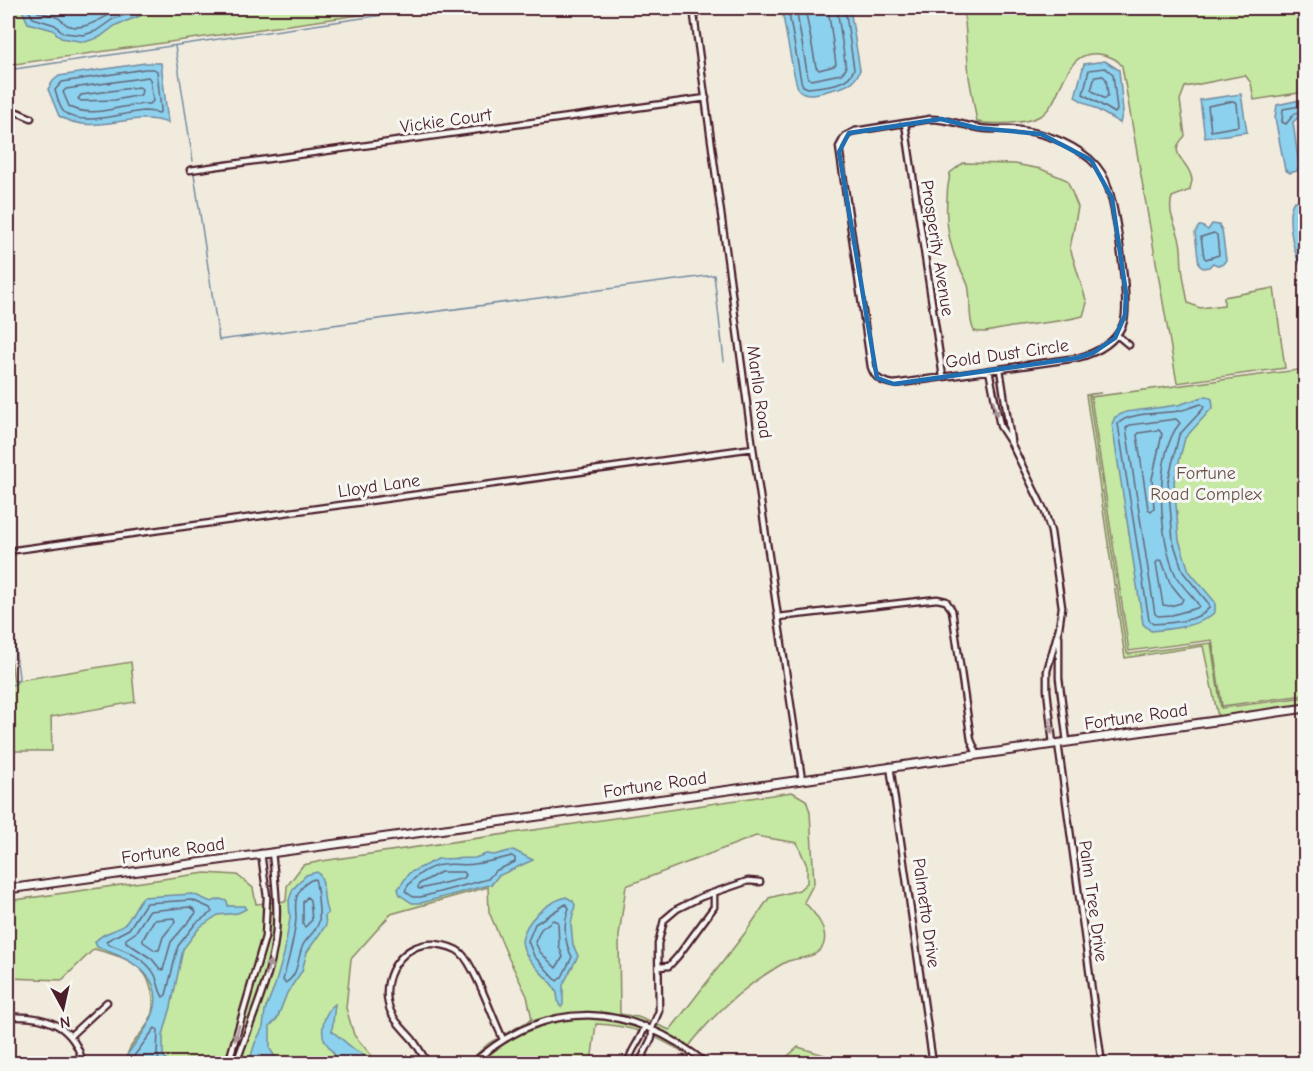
<svg xmlns="http://www.w3.org/2000/svg" width="1313" height="1071" viewBox="0 0 1313 1071" font-family="'Comic Neue',sans-serif">
<style>
.green{fill:#c5e8a2;stroke:#888466;stroke-width:1.5;fill-rule:evenodd}
.water{fill:#8cd1ed;stroke:#728a9f;stroke-width:1.5}
.lines{fill:none;stroke-linecap:round;stroke-linejoin:round}
.shore{stroke:#646679;stroke-width:1.5}
.stream{stroke:#728a9f;stroke-width:1.5}
.street-casing{stroke:#4a1f2b;stroke-width:9}
.secondary-casing{stroke:#4a1f2b;stroke-width:11}
.street{stroke:#f6f6f2;stroke-width:4.5}
.secondary{stroke:#f6f6f2;stroke-width:7}
.oneway{fill:#a99598}
.marked{fill:none;stroke:#1f6fb2;stroke-width:4.5;stroke-linejoin:round}
.labels{text-anchor:middle;dominant-baseline:central;stroke-width:6;stroke-linejoin:round;paint-order:stroke}
.street-label{font-size:18px;fill:#4a1f2b;stroke:#f6f6f2}
.park-label{font-size:18px;fill:#695149;stroke:#f6f6f2}
</style>
<rect width="100%" height="100%" fill="#f1ebde"/>
<filter id="ink" filterUnits="userSpaceOnUse"><feTurbulence type="fractalNoise" baseFrequency=".0167" numOctaves="2"/><feDisplacementMap in="SourceGraphic" scale="12" xChannelSelector="R" yChannelSelector="G"/><feConvolveMatrix kernelMatrix="1 2 1 2 8 2 1 2 1" color-interpolation-filters="sRGB"/></filter>
<g filter="url(#ink)">
<path class="green" d="M8,8H408L8,65Z
M964,8H1305V92L1254,100L1251,83L1245,75L1185,87L1180,100L1185,136C1165,156 1190,160 1192,180C1192,183 1190,186 1190,190L1172,197C1167,215 1177,225 1180,242C1182,250 1181,258 1182,266C1183,278 1186,291 1188,303L1200,308L1224,305V297L1274,288L1285,368L1177,383L1122,66C1117,59 1113,58 1104,55C1061,44 1064,104 1040,116C1026,124 993,125 977,122L969,77Z
M963,163L1015,164L1041,169L1067,180L1078,207L1070,248L1087,303L1083,316C1057,323 1037,323 1012,327C998,329 987,334 974,331C967,317 972,300 968,285C964,274 956,263 953,251C945,227 945,198 950,173Z
M1305,369V695L1222,706L1212,640L1129,651L1091,397Z
M1101,393L1091,394L1089,397L1127,653L1129,654L1211,643L1221,708L1305,697V705L1218,717L1203,646L1125,658L1086,395Z
M8,639L14,681L131,662L135,702L51,717L52,751H8Z
M792,792L806,800L810,812L814,883L804,902C814,912 830,930 823,946C816,959 798,957 786,962C782,964 778,966 774,969C739,990 708,1020 684,1053C655,1035 630,1025 596,1024L591,1063H467L489,1043L532,1019L527,996L509,959L489,912L488,887L391,914L351,959L346,1008L354,1035L378,1063H126C126,1046 140,1037 148,1023C158,1004 153,976 134,964C123,956 107,953 94,949L62,980L8,978V901L205,873L237,875L253,888L256,904L286,901L287,886L303,865L322,861ZM756,836L797,843L807,866V883L799,890L769,898L745,933L670,1030L638,1017L620,1014L619,936L626,886Z
M798,1047L844,1061V1063H780Z"/>
<path class="water" d="M21,8H149L140,16L116,25L100,37L85,42L61,38L53,30L28,23Z
M782,8H850L860,70C855,84 845,87 831,90C822,92 807,98 799,90C795,86 783,17 782,8Z
M1105,61L1119,70L1123,111L1120,123L1075,97L1084,64Z
M145,63H161L168,123C130,109 96,138 59,116L48,89L53,81L59,76Z
M1241,94L1247,132L1205,138L1200,100Z
M1305,99V117L1298,118L1293,122L1299,166L1297,171L1290,173L1285,170L1275,118L1277,105Z
M1294,201H1300L1305,208V266L1301,265C1293,253 1285,213 1294,201Z
M1212,224L1219,225L1222,230L1226,260L1222,265H1217L1213,263L1209,267L1203,268L1199,265L1195,233L1199,226H1202L1208,230Z
M1206,396L1212,399L1213,407L1185,438L1174,481L1179,540L1189,571L1215,602V612C1199,627 1172,629 1151,631L1143,624L1112,424L1115,417L1126,412L1178,405Z
M513,850L533,860L498,876L492,884L421,903H412L400,895L398,889L409,873L438,859L475,858L486,854L494,855Z
M317,872C327,879 321,901 328,913L325,916L326,925L307,952L302,971L287,993L277,1019L270,1026V1049L279,1063H252L251,1056L255,1043L263,1027L265,1010L275,985L284,954L290,918L289,900L293,889L306,875Z
M193,894L211,902L220,899L227,901L228,906H244L246,909L238,913L218,915L200,927L183,949L171,1007L163,1035V1054L168,1063H171H128L127,1055C134,1045 143,1034 149,1023C172,979 132,959 97,947L95,942C102,932 115,932 124,925C132,918 135,905 143,897Z
M566,897L573,901L575,905L571,924L573,945L578,956L563,985V1005L561,1007C555,1001 560,996 555,989C545,973 524,962 522,941C525,920 546,903 566,897Z
M335,1004L332,1031L355,1050L363,1054L365,1058L362,1063H333L335,1056C332,1049 327,1046 324,1039C320,1028 325,1011 335,1004Z"/>
<g class="lines">
<path class="shore" d="M27,8L33,18L55,25L63,33L84,35L96,31L113,19L137,11L141,8
M35,8L38,12C45,14 54,15 60,19C61,20 67,25 67,25C86,33 106,14 124,8
M788,8L801,81L803,86L808,88C823,86 849,86 854,69L845,8
M796,8L808,78L811,80L841,74L846,69L837,8
M805,8L816,67L819,70L834,66L836,64L828,8
M1105,68L1113,74L1117,110L1115,113L1083,94L1089,70Z
M145,69H154L157,71L161,110L159,113C154,112 149,111 145,111C124,112 81,128 64,112C59,107 57,97 55,90L62,82Z
M1103,76L1106,79L1108,95L1105,99L1091,90L1095,77Z
M148,77L150,79L153,101L150,104C125,102 92,121 69,106L63,92L66,89Z
M139,87L142,89L141,95L115,100L81,101L78,99L81,95Z
M1233,101L1237,103L1239,126L1211,131L1208,106Z
M1306,105L1283,109L1282,122L1286,124L1295,113L1306,111
M1306,210H1298L1296,216L1302,256L1306,260
M1214,233L1217,235L1219,255L1206,259L1204,257L1201,237Z
M1201,404L1204,406L1203,409L1179,435L1168,481L1173,541L1183,572L1209,604V608C1198,622 1170,623 1153,624L1149,620L1118,424C1127,412 1163,414 1178,411C1186,410 1193,406 1201,404Z
M1176,419L1180,423C1153,454 1159,541 1176,576C1182,587 1193,595 1199,606L1197,608L1172,615L1158,616L1155,614L1126,428L1130,425Z
M1159,430L1162,434L1152,479L1154,508L1151,511L1148,509L1137,435L1139,433Z
M1159,560L1162,561L1170,583L1183,599L1181,603L1170,606L1163,605L1156,563Z
M512,856L515,858V862L495,871L488,879L421,897H413L405,891C410,879 428,866 442,865C453,863 464,866 475,864C488,862 500,859 512,856Z
M441,872H464L466,875L464,878L420,889L418,888L419,884Z
M315,879C317,883 320,916 319,921C318,930 307,937 303,945C297,958 299,976 285,983L283,980C288,960 295,939 296,918C296,910 294,901 298,894C301,887 308,880 315,879Z
M307,897L310,900L312,920L305,927L303,925V902Z
M192,900L210,908L212,912L196,923L178,946L166,995L163,997C159,991 158,982 155,975C146,958 125,950 108,944L106,941L129,929L146,903Z
M566,904L569,908C563,924 564,942 572,957L562,977L557,981L534,956L528,941L535,924Z
M190,907L195,910L196,913L171,942L163,970L160,969L152,959L126,942V939L135,933L149,911Z
M174,918L175,922L163,937L159,950H155L143,942V939L154,920Z
M553,920L558,922L559,946L563,957L556,968L540,952L535,942L541,929Z
M134,1064V1056L155,1028L158,1030L157,1055L161,1064"/>
<path class="stream" d="M175,46L193,161
M8,70L430,8
M194,174L219,340L714,275L724,361
M8,596L19,677C18,684 14,685 8,685"/>
<defs>
<path id="street" d="M693,8L753,448L802,780
M8,113L17,112L31,118
M930,119C947,119 962,125 979,128C989,130 1000,129 1010,129C1039,131 1068,141 1090,159C1099,167 1106,178 1109,190C1116,212 1131,305 1123,324C1115,344 1097,353 1077,358L894,384C882,382 875,379 871,367L839,147L845,136L855,131Z
M905,123L943,377
M190,170L706,98
M1117,335L1129,345
M1000,369L1011,441
M989,370L1000,426L1011,443L1045,512L1051,532L1062,607L1059,628L1047,671V690L1053,744
M8,551L753,448
M778,617L937,599L946,601L952,610L971,740L977,754
M1059,636V678L1067,742
M1058,743L1102,1064
M890,766L933,1064
M659,967L669,966L678,956L714,907V893
M8,1017C45,1015 74,1024 83,1064
M71,1035L107,1002
M228,1064L265,937L267,897L261,853
M236,1064C249,1024 270,981 275,940C279,911 275,881 272,852
M428,1064C423,1056 419,1048 413,1040C403,1028 391,1019 388,1003C382,973 404,942 435,944C444,945 454,947 461,953C475,966 493,1019 503,1039
M472,1064C547,996 631,1002 707,1064
M628,1064C630,1049 641,1041 645,1026
M639,1064L652,1037V1028L659,1011L658,944L664,920L677,909L701,897L748,881L760,882"/>
<path id="secondary" d="M8,889L802,780L1306,708"/>
</defs>
<use href="#street" class="street-casing"/>
<use href="#secondary" class="secondary-casing"/>
<use href="#street" class="street"/>
<use href="#secondary" class="secondary"/>
</g>
<defs><path id="oneway-solid" d="M-6-.8H1V-3.2L6.5 0L1 3.2V.8H-6Z" transform="scale(1.5)"/></defs>
<g class="oneway">
<use href="#oneway-solid" transform="translate(995 408) rotate(77)"/>
<use href="#oneway-solid" transform="translate(1051 726) rotate(83)"/>
<use href="#oneway-solid" transform="translate(268 968) rotate(-74)"/>
<use href="#oneway-solid" transform="translate(237 1033) rotate(106)"/>
</g>
</g>
<path class="marked" d="M941,119L977,128L1041,134L1091,160L1112,198L1126,293L1125,315L1115,338L1093,353L1077,358L894,384L877,378L839,152L849,133Z"/>
<g class="labels">
<g class="street-label">
<text transform="translate(446 121) rotate(-8)">Vickie Court</text>
<text transform="translate(937 248) rotate(81)">Prosperity Avenue</text>
<text transform="translate(1007 354) rotate(-8)">Gold Dust Circle</text>
<text transform="translate(759 392) rotate(82)">Marllo Road</text>
<text transform="translate(379 486) rotate(-8)">Lloyd Lane</text>
<text transform="translate(1136 717) rotate(-8)">Fortune Road</text>
<text transform="translate(655 785) rotate(-8)">Fortune Road</text>
<text transform="translate(173 851) rotate(-8)">Fortune Road</text>
<text transform="translate(1093 901) rotate(82)">Palm Tree Drive</text>
<text transform="translate(926 913) rotate(82)">Palmetto Drive</text>
</g>
<g class="park-label">
<text x="1206" y="473">Fortune<tspan x="1206" dy="21">Road Complex</tspan></text>
</g>
</g>
<rect width="1313" height="1071" fill="none" stroke="#f6f6f2" stroke-width="30"/>
<rect x="15" y="15" width="1283" height="1041" fill="none" stroke="#4a1f2b" stroke-width="2" filter="url(#ink)"/>
<g transform="translate(63 1008) rotate(172)" stroke="#f6f6f2" stroke-width="4.5" paint-order="stroke">
<path d="M0-4.5L10 22L0 15L-10 22Z" fill="#4a1f2b"/>
<text y="-9" font-size="16" font-weight="bold" text-anchor="middle" fill="#4a1f2b">N</text>
</g>
</svg>
